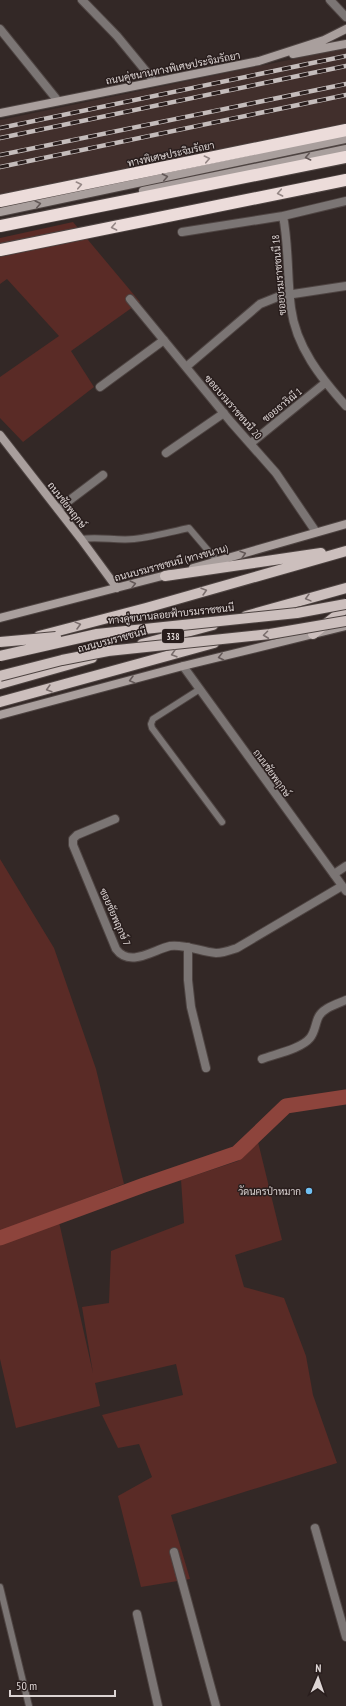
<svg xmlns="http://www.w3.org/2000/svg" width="346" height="1706" viewBox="0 0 346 1706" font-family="'PT Sans Narrow',Sarabun,sans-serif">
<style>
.built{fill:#412f2c}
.green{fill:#5a2b26}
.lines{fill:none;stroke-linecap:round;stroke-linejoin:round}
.canal{stroke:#8d443c;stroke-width:15}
.service-casing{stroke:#4e4442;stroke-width:8}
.minor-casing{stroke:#4e4442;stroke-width:10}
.tertiary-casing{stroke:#4e4442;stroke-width:10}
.secondary-casing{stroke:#4e4442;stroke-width:10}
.primary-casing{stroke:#4e4442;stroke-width:12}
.motorway-casing{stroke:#4e4442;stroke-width:14}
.service{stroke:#7b7574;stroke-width:6}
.minor{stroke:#7b7574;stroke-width:8}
.tertiary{stroke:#7b7574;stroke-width:8}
.secondary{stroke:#a99f9d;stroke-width:8}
.primary{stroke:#ccbfbd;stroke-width:10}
.motorway{stroke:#ecdcda;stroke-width:12}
.rail-casing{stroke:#c4bcbb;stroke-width:4.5}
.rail{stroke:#291e1d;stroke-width:3;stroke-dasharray:9;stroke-linecap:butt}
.primary-bridge-casing{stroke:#4e4442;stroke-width:12;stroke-linecap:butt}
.primary-bridge{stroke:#ccbfbd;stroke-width:10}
.oneway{stroke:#635857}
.oneway2{stroke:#948685}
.oneway3{stroke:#7a6e6d}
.poi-dot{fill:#70c1f4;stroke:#291e1d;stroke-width:1.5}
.labels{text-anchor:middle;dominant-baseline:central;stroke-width:3;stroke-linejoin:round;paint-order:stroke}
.shield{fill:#291e1d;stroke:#a79e9d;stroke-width:1}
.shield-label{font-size:9px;font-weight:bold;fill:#ddd5d4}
.street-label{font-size:10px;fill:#ddd5d4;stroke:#291e1d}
.poi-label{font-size:10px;fill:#ddd5d4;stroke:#291e1d;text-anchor:end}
</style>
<rect width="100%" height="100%" fill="#332826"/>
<path class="built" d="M346,48V137L0,206V120Z"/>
<path class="green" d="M73,222L140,302L71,351L94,387L23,442L0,418V377L59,336L7,279L0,284V238Z
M0,859L54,948L96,1069L124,1184L0,1231Z
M258,1142L282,1240L235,1255L244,1287L284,1298L306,1356L313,1395L337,1463L171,1515L190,1579L141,1587L118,1496L152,1477L139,1444L118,1448L102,1415L183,1395L176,1364L95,1383L100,1406L16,1428L0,1359V1244L59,1222L93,1373L82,1307L109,1303L111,1251L184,1223L181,1180L238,1161Z"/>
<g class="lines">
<path class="canal" d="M0,1238L144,1185L237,1153L286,1106L346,1097"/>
<defs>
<path id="service" d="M81,539C100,536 116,541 134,539C152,537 171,532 189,528L217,561
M200,689L153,719L151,724L152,728L222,822
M0,1587L29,1706"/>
<path id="minor" d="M82,0L117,36L154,81
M330,0L346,17
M0,29L58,101
M346,201L283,216C289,246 287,277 291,308C296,347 321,378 346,406
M182,232L283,216
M130,299L231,422L276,473L316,532
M186,367L260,304L280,296L346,286
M100,387L164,340
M251,443L325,383
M166,453L224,413
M58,509L103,475
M115,819L77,835L73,839V845L116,949C130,968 153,950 170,946C186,944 201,952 216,953C224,953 231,950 237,948L342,886
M334,874L346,866
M188,947V980L191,1007L206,1068
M262,1059C275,1054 301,1049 310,1038C315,1032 315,1025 318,1018C322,1008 337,1004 346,1000
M315,1528L346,1637
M174,1552L216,1706
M137,1614L158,1706"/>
<path id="tertiary" d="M183,666L346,891"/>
<path id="secondary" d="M293,54L346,44
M0,113L259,61L324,40L346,29
M143,191L346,149
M0,212L346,139
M0,435L81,539L117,588
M193,568L346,524
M0,618L170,574
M0,715L183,666L346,626"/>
<path id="primary" d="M165,576L321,553
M246,616L346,588
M313,634L346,608
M39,636L146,608L346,551
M142,644L213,625
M0,684L92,658
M0,702L214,643"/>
<path id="motorway" d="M0,201L346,130
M0,226L346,157
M0,250L346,180"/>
</defs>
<use href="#service" class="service-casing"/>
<use href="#minor" class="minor-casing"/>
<use href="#tertiary" class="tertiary-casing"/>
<use href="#secondary" class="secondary-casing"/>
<use href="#primary" class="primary-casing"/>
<use href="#motorway" class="motorway-casing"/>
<use href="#service" class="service"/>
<use href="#minor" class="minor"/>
<use href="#tertiary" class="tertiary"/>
<use href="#secondary" class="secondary"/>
<use href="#primary" class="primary"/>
<use href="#motorway" class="motorway"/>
<defs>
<path id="rail" d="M0,128L346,56
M0,138L346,66
M0,155L346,84
M0,167L346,95"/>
</defs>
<use href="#rail" class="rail-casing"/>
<use href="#rail" class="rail"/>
<defs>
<path id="primary-bridge" d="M0,642L56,637
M0,656L97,634L297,613L346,604
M0,676L62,660L108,651L270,634L346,621"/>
</defs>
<use href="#primary-bridge" class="primary-bridge-casing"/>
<use href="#primary-bridge" class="primary-bridge"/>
</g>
<defs><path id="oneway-chevron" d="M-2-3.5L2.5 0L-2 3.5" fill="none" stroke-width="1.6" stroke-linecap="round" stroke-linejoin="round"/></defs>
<g class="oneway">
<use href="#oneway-chevron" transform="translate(308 157) rotate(168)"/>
<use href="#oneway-chevron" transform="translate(165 177) rotate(-12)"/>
<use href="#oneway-chevron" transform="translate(38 204) rotate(-12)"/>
<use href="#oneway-chevron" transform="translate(243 554) rotate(-17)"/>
<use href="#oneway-chevron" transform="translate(133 584) rotate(-14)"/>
<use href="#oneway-chevron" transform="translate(221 657) rotate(166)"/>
<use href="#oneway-chevron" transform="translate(132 680) rotate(165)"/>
</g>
<g class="oneway2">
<use href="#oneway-chevron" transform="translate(207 159) rotate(-12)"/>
<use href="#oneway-chevron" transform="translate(79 185) rotate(-12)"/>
<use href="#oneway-chevron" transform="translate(280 193) rotate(169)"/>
<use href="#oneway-chevron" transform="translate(114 227) rotate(169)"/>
</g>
<g class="oneway3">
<use href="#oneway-chevron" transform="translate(204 591) rotate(-16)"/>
<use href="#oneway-chevron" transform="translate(308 598) rotate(165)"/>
<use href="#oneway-chevron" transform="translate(78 625) rotate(-15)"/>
<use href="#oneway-chevron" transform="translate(266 635) rotate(173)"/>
<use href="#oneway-chevron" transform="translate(174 654) rotate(164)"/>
<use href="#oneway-chevron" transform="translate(49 689) rotate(164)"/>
</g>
<circle class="poi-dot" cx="309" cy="1191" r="4"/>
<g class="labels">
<rect class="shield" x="162" y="629" width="22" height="14" rx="3"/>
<g class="shield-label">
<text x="173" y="636">338</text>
</g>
<g class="street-label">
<text transform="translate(173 68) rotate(-11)">ถนนคู่ขนานทางพิเศษประจิมรัถยา</text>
<text transform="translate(171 154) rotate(-12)">ทางพิเศษประจิมรัถยา</text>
<text transform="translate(279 275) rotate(-95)">ซอยบรมราชชนนี 18</text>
<text transform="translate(282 405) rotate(-39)">ซอยธาริณี 1</text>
<text transform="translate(233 407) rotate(49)">ซอยบรมราชชนนี 20</text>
<text transform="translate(67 505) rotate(52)">ถนนชัยพฤกษ์</text>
<text transform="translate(171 563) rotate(-15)">ถนนบรมราชชนนี (ทางขนาน)</text>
<text transform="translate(171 614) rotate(-6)">ทางคู่ขนานลอยฟ้าบรมราชชนนี</text>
<text transform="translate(112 640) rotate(-15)">ถนนบรมราชชนนี</text>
<text transform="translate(272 773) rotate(54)">ถนนชัยพฤกษ์</text>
<text transform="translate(115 917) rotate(66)">ซอยชัยพฤกษ์ 7</text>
</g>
<g class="poi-label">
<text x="301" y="1191">วัดนครป่าหมาก</text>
</g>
</g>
<g transform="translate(318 1678) rotate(2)" stroke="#291e1d" stroke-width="3" paint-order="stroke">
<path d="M0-3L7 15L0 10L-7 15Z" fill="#ddd5d4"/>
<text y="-6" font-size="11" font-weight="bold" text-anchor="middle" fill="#ddd5d4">N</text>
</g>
<path d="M10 1690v6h105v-6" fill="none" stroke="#ddd5d4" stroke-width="2"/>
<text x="16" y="1690" font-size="12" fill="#ddd5d4" stroke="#291e1d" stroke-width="3" paint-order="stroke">50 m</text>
</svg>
